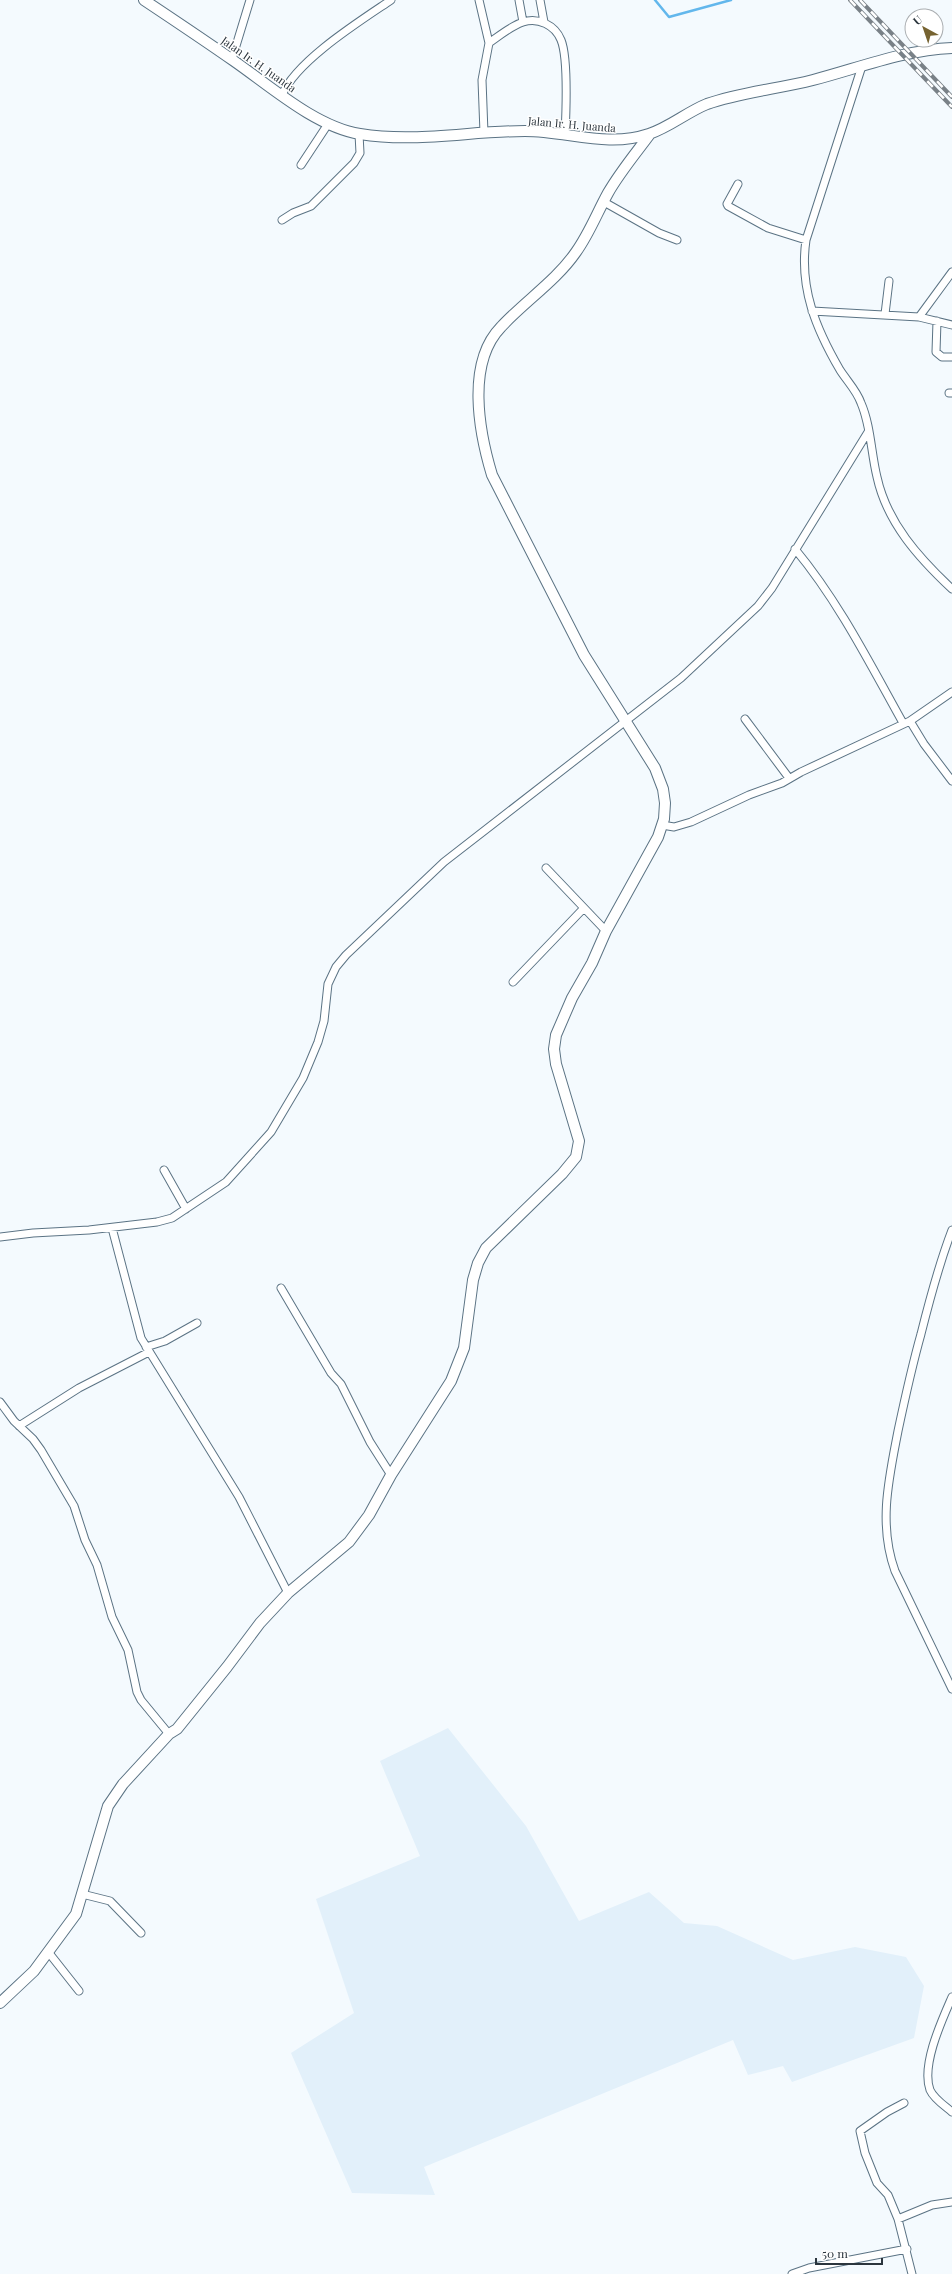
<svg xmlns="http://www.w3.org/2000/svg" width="952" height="2274" viewBox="0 0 952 2274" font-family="'Playfair Display',serif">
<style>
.built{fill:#e2f0fa}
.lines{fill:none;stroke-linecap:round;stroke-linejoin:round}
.stream{stroke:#62b7ec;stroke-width:2.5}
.street-casing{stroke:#5b7384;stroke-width:9}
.secondary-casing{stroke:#5b7384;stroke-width:12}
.street{stroke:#fff;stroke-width:7}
.secondary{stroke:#fff;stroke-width:10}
.rail-casing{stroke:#798187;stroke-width:4}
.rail{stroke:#fff;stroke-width:2.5;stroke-dasharray:8;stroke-linecap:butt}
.labels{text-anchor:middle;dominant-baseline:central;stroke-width:3;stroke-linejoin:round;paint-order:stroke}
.street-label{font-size:11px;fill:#2b353d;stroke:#fff}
</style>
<rect width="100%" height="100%" fill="#f4fafe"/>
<path class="built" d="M448,1728L526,1826L579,1921L649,1892L684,1923L717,1926L793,1960L855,1947L906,1957L924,1986L914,2038L792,2082L783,2066L748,2075L733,2040L424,2167L435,2195L352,2193L291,2053L354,2013L316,1899L420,1856L380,1761Z"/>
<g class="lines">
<path class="stream" d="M655,0L669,17L731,0"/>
<defs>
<path id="street" d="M479,0L489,43L482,80L484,133
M519,0L523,22
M540,0L544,22
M489,43C499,36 511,26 523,22C538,17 555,25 561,40C568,57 566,114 565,135
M232,59L250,0
M862,66L806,240C799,288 816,329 840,370C847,381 857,391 861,403C871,426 871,453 877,477C887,523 919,558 952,589
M282,95C296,61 360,21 391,0
M301,165L328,124
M738,184L727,204L728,206L768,228L806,240
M604,202L659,233L677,240
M282,220L293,213L311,206L354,163L360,153L359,134
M812,311L919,317L952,325
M885,314L889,281
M919,317L952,272
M937,321L936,352L942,357H952
M949,393H952
M795,549C839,602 870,664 903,723
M745,719L789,778
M910,721L952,692
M662,825L674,827L691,822L749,795L782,783L801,772L910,721L924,744L952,781
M546,868L606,931
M513,982L583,909
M164,1170L186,1209
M112,1228L141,1338L239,1497L288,1593
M952,1230C939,1264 930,1298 921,1334C912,1366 905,1398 898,1431C889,1478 878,1524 895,1571L952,1689
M0,1237L33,1233L89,1230L157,1222L172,1218L226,1182L271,1132L303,1078L318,1042L324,1021L328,984L336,967L346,955L444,862L681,678L758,606L772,588L868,432
M281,1288L331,1373L341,1384L370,1442L391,1475
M146,1347L165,1341L197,1323
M0,1402L14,1421L33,1439L41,1450L74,1506L85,1540L97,1565L112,1617L128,1650L137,1692L141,1700L169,1734
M19,1426L79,1388L149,1352
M82,1894L110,1901L141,1933
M49,1953L79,1991
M952,1997C942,2020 921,2065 930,2090C934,2099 945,2106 952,2112
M904,2103L887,2112L860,2131L865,2153L877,2183L888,2195L898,2219L912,2274
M898,2219L932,2205L952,2202
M792,2274L809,2268L907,2249"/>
<path id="secondary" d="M144,0C174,20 204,40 234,61C270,86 316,127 360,134C415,143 470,131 525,131C568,131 607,148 649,134C670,127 687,112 707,104C741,92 778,89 813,80C859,68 904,50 952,48
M0,2003L34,1971L76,1914L108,1806L123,1784L169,1734L177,1729L227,1667L260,1623L288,1593L349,1542L369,1515L391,1475L451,1381L464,1348L473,1280L478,1263L486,1248L562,1174L576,1157L579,1141L556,1064L554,1049L556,1035L572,998L592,963L606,931L658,837L664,819L665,803L663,789L655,768L584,655L492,475C479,432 466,363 501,327C525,301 556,281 576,252C589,234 597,213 608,193C620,172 636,153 650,134"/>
</defs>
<use href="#street" class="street-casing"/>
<use href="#secondary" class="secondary-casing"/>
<use href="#street" class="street"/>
<use href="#secondary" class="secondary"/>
<defs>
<path id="rail" d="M850,0L952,107
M860,0L952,97"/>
</defs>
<use href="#rail" class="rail-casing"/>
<use href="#rail" class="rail"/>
</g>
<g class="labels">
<g class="street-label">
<text transform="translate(259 64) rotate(35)">Jalan Ir. H. Juanda</text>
<text transform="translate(572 124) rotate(5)">Jalan Ir. H. Juanda</text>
</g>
</g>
<g transform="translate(924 28) rotate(320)"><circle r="19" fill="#ffffff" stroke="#aaaeb1"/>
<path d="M0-3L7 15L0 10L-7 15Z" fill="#766331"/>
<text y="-6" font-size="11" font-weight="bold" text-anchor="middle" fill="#2b353d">U</text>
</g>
<path d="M816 2258v6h66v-6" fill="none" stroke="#2b353d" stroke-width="2"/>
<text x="822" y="2258" font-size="12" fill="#2b353d" stroke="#ffffff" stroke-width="3" paint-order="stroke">50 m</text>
</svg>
